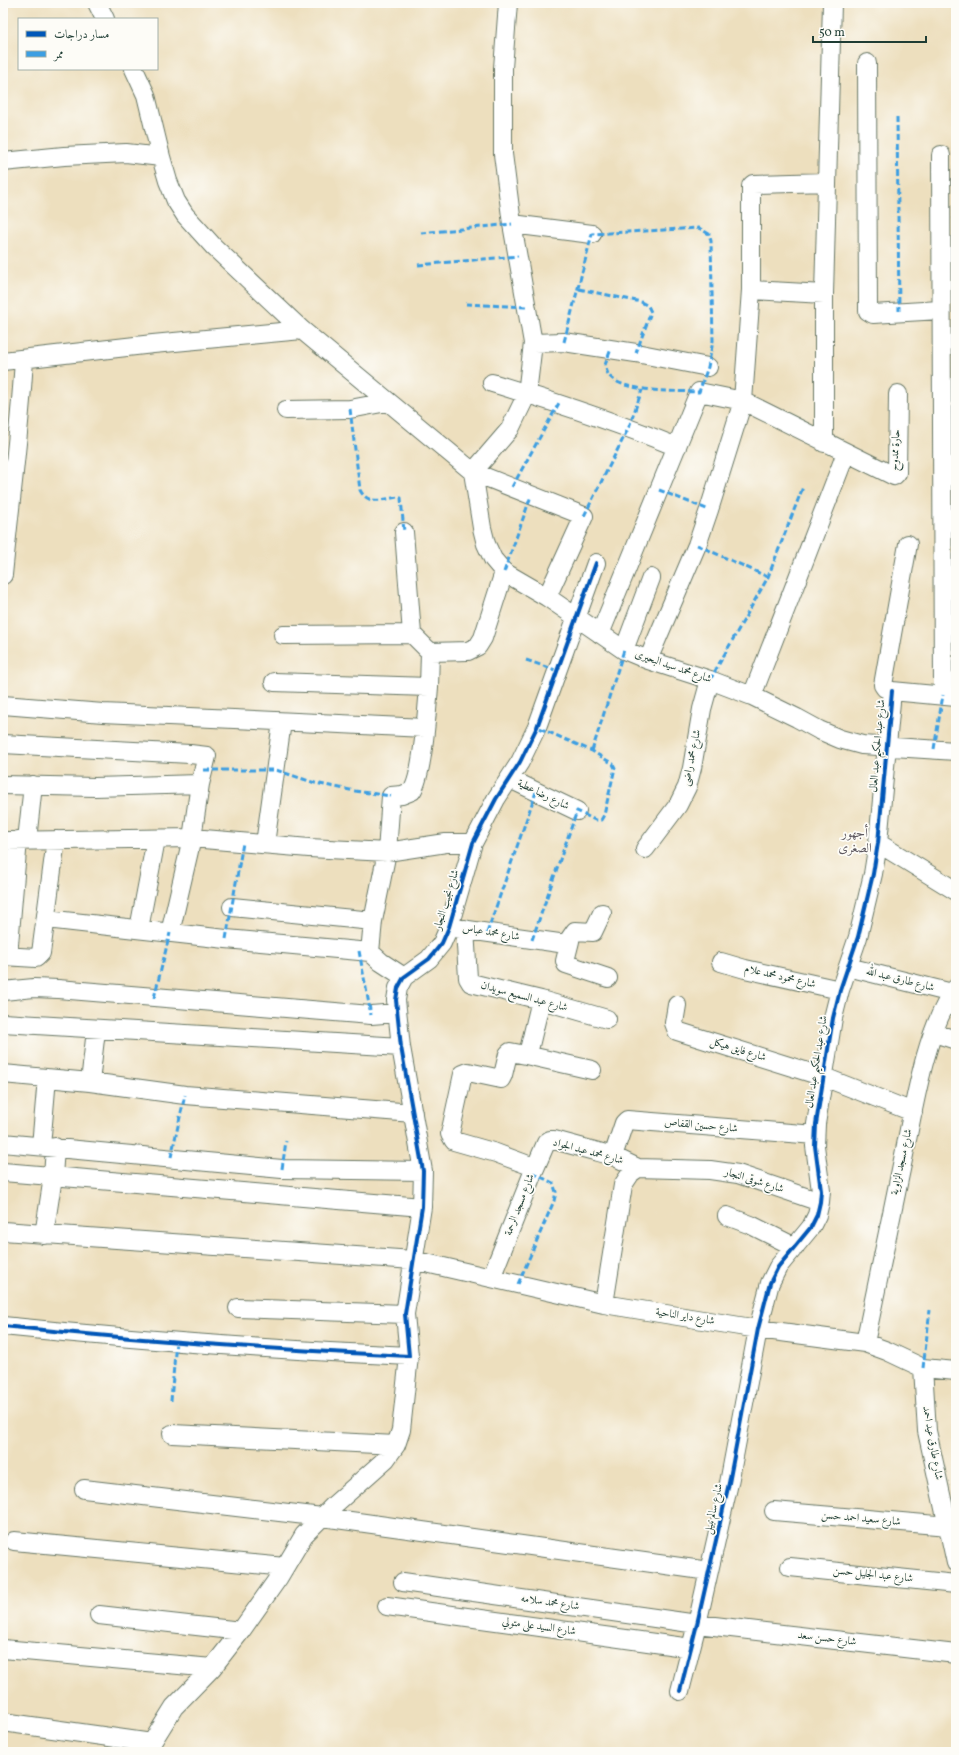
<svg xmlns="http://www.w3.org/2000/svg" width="959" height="1755" viewBox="0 0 959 1755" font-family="Vollkorn,Amiri,serif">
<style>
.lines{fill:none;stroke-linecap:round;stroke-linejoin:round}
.minor-casing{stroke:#677664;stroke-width:20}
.minor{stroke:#fff;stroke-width:18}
.quiet{stroke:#3c9ee2;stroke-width:3;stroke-dasharray:6 3;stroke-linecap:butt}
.cycleway-casing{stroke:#fdfcf7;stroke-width:6}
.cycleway{stroke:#0057b8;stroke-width:4}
.labels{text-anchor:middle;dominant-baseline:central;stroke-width:3.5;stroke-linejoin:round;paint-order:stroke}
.street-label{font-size:11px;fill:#1f3d34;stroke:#fdfcf7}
.quarter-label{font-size:13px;fill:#5e5960;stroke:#fdfcf7}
</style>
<rect width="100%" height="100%" fill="#fdfcf7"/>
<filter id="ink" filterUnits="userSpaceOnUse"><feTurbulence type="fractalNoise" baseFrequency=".025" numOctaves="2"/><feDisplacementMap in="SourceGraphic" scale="8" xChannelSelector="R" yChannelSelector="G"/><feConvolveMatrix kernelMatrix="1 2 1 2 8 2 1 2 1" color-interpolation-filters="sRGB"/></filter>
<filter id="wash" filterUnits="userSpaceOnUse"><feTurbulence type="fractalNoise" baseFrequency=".012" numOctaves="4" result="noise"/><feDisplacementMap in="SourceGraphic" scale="16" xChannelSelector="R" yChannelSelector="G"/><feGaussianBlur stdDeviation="0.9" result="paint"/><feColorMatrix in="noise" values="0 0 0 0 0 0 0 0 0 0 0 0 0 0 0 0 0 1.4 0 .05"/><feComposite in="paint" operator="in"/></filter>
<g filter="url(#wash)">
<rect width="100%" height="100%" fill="#eddfbe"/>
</g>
<g filter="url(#ink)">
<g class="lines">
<defs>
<path id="minor" d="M97,3L105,19
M867,63L868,311L873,314L940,310
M134,69L146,95L161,157
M941,155L943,695
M3,162L64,156L126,153L161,157L168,181L176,201L185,215L214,247L302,330L473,472L584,516L547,597
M512,224L592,234
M751,290L824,294
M533,343L564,342L636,353L708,367
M3,361L153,344L302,330
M492,383C555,402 616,422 677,447
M286,410L350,409L387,402
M824,443V294L832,3
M473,472L482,528L486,544L493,559L504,572L547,597L624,650L648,660L710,680L752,696L797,718L819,730L840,739L862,745L956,751
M473,472L510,429L527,394L533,343L512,224L503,154V68L508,3
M404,532L412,634L430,652L468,651L478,646L483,638L504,572
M908,544L883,685L885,688L892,691L956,697
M3,575C10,503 20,431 24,359
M600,634L699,392L743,401L894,476L897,473L898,394
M283,635L412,634
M624,650L651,578
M648,660L697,545L709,510L743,401L751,290V186L753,184L827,182
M274,682L429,687C427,709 423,775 412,791L402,795L391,796L387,852L373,921L370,952
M429,687L430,652
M752,696L846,453
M3,705L103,713L425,728
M3,744L190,754L207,756L200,784L192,838L170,933
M510,779L577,811
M3,785L95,787L200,784
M27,840L33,785
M3,841L192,838L309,848L387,852L446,843H473
M878,843L956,891
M265,844L282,722
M645,849L678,805L687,787L692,768L702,709L710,680
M232,907L373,921
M46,919L226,939L370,952L381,962L404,977
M454,928L566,944L575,931L593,932L602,913
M139,929L156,839
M465,929L468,978L471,983L541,1000L607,1019
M570,941L565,961L566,964L608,978
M3,956L36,958L41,953L56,840
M8,956L18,840
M721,962L745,969L840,990
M848,967L952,993
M3,991L34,988L58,989L371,1015L397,1013
M677,1005L674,1023L677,1031L824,1077L913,1112
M3,1023L401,1047
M934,1033L956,1040
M526,1055L592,1070
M3,1074L90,1082L185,1095L413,1113
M90,1082L96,1030
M3,1143L282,1169L423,1171
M41,1146L47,1078
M613,1156L624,1123L627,1120L815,1135
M3,1172L422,1207
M533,1173L546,1143L550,1140H554L613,1156L638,1168L710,1170L738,1174L820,1202
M727,1216L751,1225L795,1247
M3,1231L413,1260L604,1304L758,1329L865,1343L887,1351L923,1368L956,1371
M44,1235L53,1177L55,1147
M491,1278L534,1170L531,1166L496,1153L454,1141L450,1134L463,1074L468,1072L501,1079L503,1075L508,1054L510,1052L526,1055L528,1054L541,1000
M604,1304L623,1185L631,1173L638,1168
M238,1308L405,1314
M3,1326C138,1340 274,1350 409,1356L405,1314L422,1207L423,1171L401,1047L396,1000L398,988L404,977L429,959L442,943L449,927L473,843L496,799L520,762L537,727L596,563
M865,1343C878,1280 891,1218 904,1155C914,1106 926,1027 956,988
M923,1368L927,1431L956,1563
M172,1434L396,1445
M84,1489L322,1517L709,1571
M774,1511L948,1526
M14,1541L285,1567
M790,1567L956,1584
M403,1582L697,1624L956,1654
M387,1606L691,1648
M99,1615L241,1631
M3,1649L212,1668
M680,1691L697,1624L729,1483L758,1329L770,1283L778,1267L811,1227L817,1215L820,1202L821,1191L815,1146L816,1124L833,1018L840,990L858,937L873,874L878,843L892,691
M3,1722L152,1743
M146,1752L174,1707L212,1668L241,1631L279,1577L304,1535L334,1505L386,1459L396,1445L401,1430L409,1356"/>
</defs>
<use href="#minor" class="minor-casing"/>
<use href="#minor" class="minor"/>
<path class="quiet" d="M897,117L899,311
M421,233L512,224
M418,265L518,256
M579,289L641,302L648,306L651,312L636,353
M466,304L526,307
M564,342L592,234L699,228L709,234L711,241L713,341L708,367L699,392C679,391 619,393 608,374C607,372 606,368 605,365L611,349
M350,409L360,490C368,506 383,499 398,497L401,498L404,532
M512,487L559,403
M659,490L709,510
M584,516L629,427L642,390
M697,545L768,577
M504,572L531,496
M526,660L558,671
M710,680L768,577L803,487
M934,749L943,695
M592,751L624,650
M204,770H276L315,783L355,791L391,796
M487,933L536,792
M226,939L243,843
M532,940L577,811L595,820H601L604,815L615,768L613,764L592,751L537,727
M359,951L371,1015
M154,998L170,933
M171,1157L185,1095
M282,1169L286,1141
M518,1284L554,1201L556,1192L553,1183L533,1173
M923,1368L930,1310
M171,1401L176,1341"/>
<defs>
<path id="cycleway" d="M3,1326C138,1340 274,1350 409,1356L405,1314L422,1207L423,1171L401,1047L396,1000L398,988L404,977L429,959L442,943L449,927L473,843L496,799L520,762L537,727L596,563
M680,1691L697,1624L729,1483L758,1329L770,1283L778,1267L811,1227L817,1215L820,1202L821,1191L815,1146L816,1124L833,1018L840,990L858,937L873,874L878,843L892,691"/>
</defs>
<use href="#cycleway" class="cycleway-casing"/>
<use href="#cycleway" class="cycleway"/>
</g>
</g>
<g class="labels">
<g class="street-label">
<text transform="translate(896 450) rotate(-87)">حارة ممدوح</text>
<text transform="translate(673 667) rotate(19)">شارع محمد سيد البحيرى</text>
<text transform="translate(878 746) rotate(-85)">شارع عبد الحكيم عبد العال</text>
<text transform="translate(692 758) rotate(-78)">شارع محمد راضى</text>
<text transform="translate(543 795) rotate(26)">شارع رضا عطية</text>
<text transform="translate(447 900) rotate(-73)">شارع نجيب النجار</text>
<text transform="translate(491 933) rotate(9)">شارع محمد عباس</text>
<text transform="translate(780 977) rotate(13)">شارع محمود محمد علام</text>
<text transform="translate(900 980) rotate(14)">شارع طارق عبد الله</text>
<text transform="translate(524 997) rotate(15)">شارع عبد السميع سويدان</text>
<text transform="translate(738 1050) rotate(17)">شارع فايق هيكل</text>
<text transform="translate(817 1062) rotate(-81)">شارع عبد الحكيم عبد العال</text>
<text transform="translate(701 1126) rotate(5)">شارع حسين القفاص</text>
<text transform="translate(588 1152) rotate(15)">شارع محمد عبد الجواد</text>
<text transform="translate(902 1162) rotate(-78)">شارع مسجد الزاوية</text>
<text transform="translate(754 1181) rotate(17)">شارع شوقى النجار</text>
<text transform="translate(520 1205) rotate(-69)">شارع مسجد الرحمة</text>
<text transform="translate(685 1317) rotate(9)">شارع داير الناحية</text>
<text transform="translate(932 1443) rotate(80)">شارع طارق عيد احمد</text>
<text transform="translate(714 1509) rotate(-77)">شارع سالم نبيل</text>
<text transform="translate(861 1519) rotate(5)">شارع سعيد احمد حسن</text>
<text transform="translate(873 1575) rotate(6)">شارع عبد الجليل حسن</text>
<text transform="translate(550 1603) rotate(8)">شارع محمد سلامه</text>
<text transform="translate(539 1627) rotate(8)">شارع السيد على متولي</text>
<text transform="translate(827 1639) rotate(7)">شارع حسن سعد</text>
</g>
<g class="quarter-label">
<text x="855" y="834">أجهور<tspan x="855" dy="15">الصغرى</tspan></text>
</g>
</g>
<rect width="959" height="1755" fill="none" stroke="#fdfcf7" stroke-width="16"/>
<rect x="18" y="18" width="140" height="52" fill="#fdfcf7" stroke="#a4b0a9"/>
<rect x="26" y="31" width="20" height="6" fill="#0057b8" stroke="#a4b0a9"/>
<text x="54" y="38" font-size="12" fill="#1f3d34">مسار دراجات</text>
<rect x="26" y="51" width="20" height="6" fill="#3c9ee2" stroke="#a4b0a9"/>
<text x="54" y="58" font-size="12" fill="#1f3d34">ممر</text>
<path d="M813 36v6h113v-6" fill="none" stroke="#1f3d34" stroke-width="2"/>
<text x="819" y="36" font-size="12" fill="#1f3d34" stroke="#fdfcf7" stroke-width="3" paint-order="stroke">50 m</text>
</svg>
